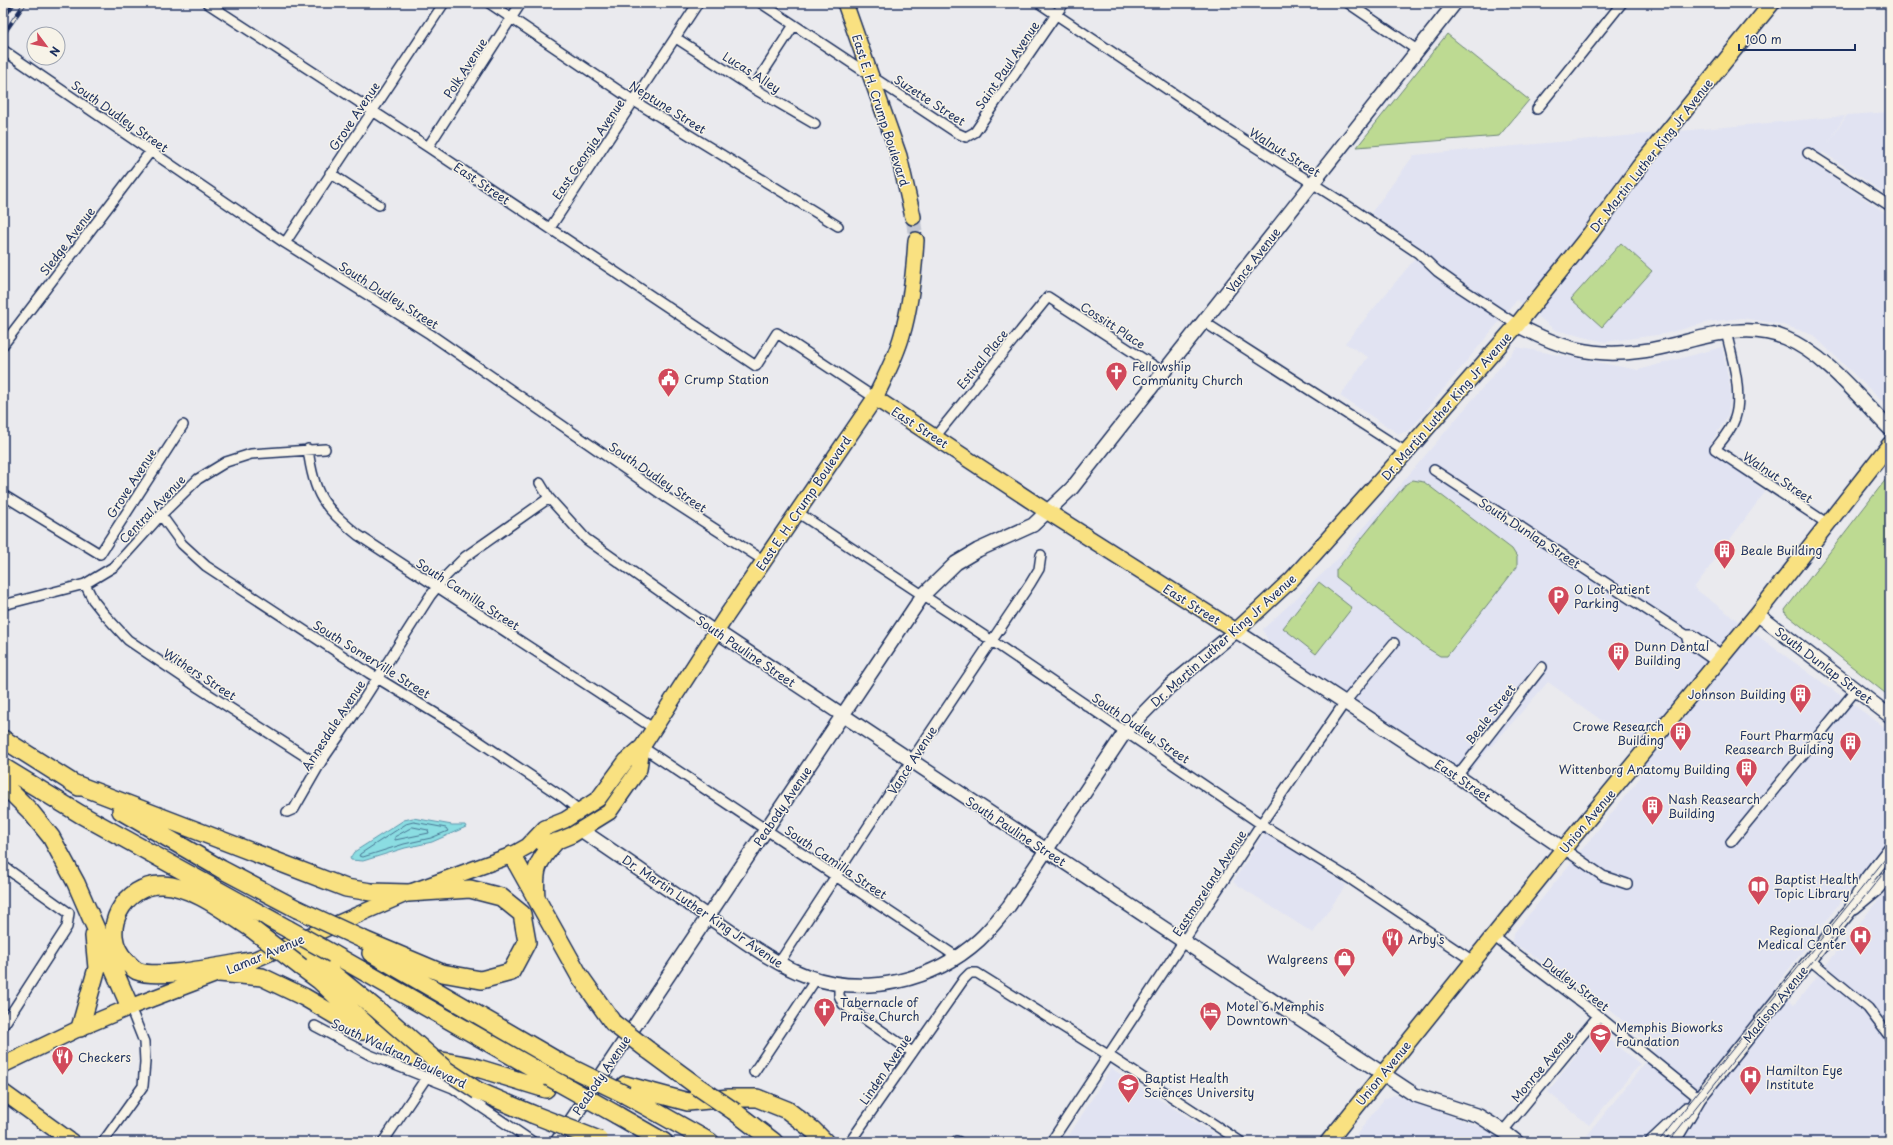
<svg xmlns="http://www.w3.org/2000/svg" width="1893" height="1145" viewBox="0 0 1893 1145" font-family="'Playpen Sans',sans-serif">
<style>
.built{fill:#e1e3f2}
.green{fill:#bdda92;stroke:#6c8478}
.water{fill:#8bdde2;stroke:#5e97ad}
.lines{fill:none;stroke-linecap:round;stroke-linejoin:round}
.shore{stroke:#487593;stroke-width:1}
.primary-tunnel{stroke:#c1c5d1;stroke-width:15;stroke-dasharray:15 8;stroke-linecap:butt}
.street-casing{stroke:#1b2f5e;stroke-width:12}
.secondary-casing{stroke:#1b2f5e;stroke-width:16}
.primary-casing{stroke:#1b2f5e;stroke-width:18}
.highway-casing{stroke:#1b2f5e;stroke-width:20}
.street{stroke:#f7f3e8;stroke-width:9}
.secondary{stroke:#f7f3e8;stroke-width:13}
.primary{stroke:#f9e181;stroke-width:15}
.highway{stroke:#f9e181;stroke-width:17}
.tram{stroke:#1b2f5e;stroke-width:1}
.rail-casing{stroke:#1b2f5e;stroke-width:4}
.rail{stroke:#f7f3e8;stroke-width:2.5;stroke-dasharray:8;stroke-linecap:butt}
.highway-bridge-casing{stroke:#1b2f5e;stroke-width:20;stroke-linecap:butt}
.highway-bridge{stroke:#f9e181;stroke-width:17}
.labels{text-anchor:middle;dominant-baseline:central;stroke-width:3;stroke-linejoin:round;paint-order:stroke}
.street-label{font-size:12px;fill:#1b2f5e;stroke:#f7f3e8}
.poi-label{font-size:12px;fill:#1b2f5e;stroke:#f7f3e8;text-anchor:start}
</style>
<rect width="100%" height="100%" fill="#eaeaee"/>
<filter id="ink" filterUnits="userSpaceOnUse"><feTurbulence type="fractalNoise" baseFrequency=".025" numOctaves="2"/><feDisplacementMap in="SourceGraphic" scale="8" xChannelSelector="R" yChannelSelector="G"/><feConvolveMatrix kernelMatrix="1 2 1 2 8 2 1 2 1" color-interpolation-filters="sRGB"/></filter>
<g filter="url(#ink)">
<path class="built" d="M1890,112V197L1823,152L1814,164L1890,216V406L1881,400L1813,335L1781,324L1742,318L1709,322L1664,334L1605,342L1555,330L1517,300L1410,430L1399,434L1340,396L1368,357L1345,343L1423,249L1371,213L1414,155L1845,116L1829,142L1847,115Z
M1517,347L1638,370L1722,347L1731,392L1728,415L1709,446L1765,492L1694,588L1762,639L1890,731V855L1881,849L1775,987L1794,1005L1890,885V1140L1886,1138L1888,1142H1582L1656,1049L1590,993L1512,942L1513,934L1640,778L1633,743L1548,682L1468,773L1451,767L1269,644L1263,629L1335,562Z
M1265,832L1346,885L1313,933L1233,882Z
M1595,1029L1640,1064L1589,1125L1548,1092Z
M1111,1068L1226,1142H1065Z
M1395,1095L1489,1130L1504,1142H1351L1384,1099Z"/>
<path class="green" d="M1447,34L1529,100L1499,136L1357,147Z
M1621,243L1652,271L1602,327L1571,299Z
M1890,474V697L1786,614L1785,610Z
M1413,480L1424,482L1512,549L1517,557V567L1447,656H1440L1427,648L1336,577V570L1406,484Z
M1319,582L1352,608L1316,654L1283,628Z"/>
<path class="water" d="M413,818L452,825H465L466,827L432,842L405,848L363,861L351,860L350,858L354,852L404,820Z"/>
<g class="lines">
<path class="shore" d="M414,822L446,828L448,831L431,838L404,844L363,857L359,856L360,854L406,824Z
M413,827L428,830L429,833L395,840V837Z"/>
<path class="primary-tunnel" d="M913,217L916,240"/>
<defs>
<path id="street" d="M207,3L428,147L756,366L777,333L875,398
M489,3L634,101L838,226
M761,3L957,133L966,137L975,132L1064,3
M1039,3L1213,120L1345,204L1418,253L1437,271L1461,288L1517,325
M1348,3L1417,50
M676,38L753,88L815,124
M3,50L285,243L430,334L667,498L763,560
M753,88L794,25
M1537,109L1622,3
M428,147L521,3
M1808,153L1890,206
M330,173L379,205
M550,228L698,3
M285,243L444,3
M1204,322L1406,452
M1726,332C1732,356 1743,394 1735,418C1731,430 1723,439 1715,449L1828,524
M3,345L150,152
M935,437L1048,297L1165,373
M308,449C314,496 323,506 358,535L653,728
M1434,470L1664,621L1686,635H1693L1723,656
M540,483L549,498L586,539L716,631
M3,495L100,554L183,425
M797,512L992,641L1261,824L1352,880L1473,961
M161,515L182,544L206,566L369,673L453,724L564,798L580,811
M85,584L93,600L105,615L128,640L199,688L311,760L321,762
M3,605L85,584L115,566L161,515L198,479L226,462L251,454L325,449
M1686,635L1688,642L1718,663
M642,747L957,957
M1457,776L1542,667
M287,812L294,809L321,762L357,710L430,596L447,575L465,557L549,498
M1731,842L1856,690
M1564,849L1603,876L1627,884
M3,866L69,913L67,927L3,1026
M1493,936L1591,1010L1699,1098
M1810,960L1868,1008L1890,1037
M779,963L911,761L1030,584L1039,569L1041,555
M839,984V995L843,1004L912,1052
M315,1026L370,1055L453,1088L533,1142
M754,1072L816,979
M1503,1131L1598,1016
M956,1141L959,1142
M103,1142L143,1086L145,1062L144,1042L130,1007
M383,1142L426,1078
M850,1142L964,979L970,973H977L1108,1055L1241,1142
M1051,1142L1261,824L1345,702L1394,643"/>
<path id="secondary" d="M1517,325C1560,348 1592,358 1642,351C1688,345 1738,318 1785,338C1826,355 1859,398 1890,429
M1757,614L1890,716
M716,631L1415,1095L1479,1116L1503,1131L1517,1142
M581,830C626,860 671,892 716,922C745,941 774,964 807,976C865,997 934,981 979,940C990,930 999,918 1009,906L1125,732L1169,687L1236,631L1457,776L1564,849
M1854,907L1877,888L1890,873
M557,1142L923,595L956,563L978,550L1033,525L1072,488L1455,3
M1652,1142L1687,1109
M1673,1142L1699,1098L1851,909L1866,880L1890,849"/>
<path id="primary" d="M845,3L899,156L913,217
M875,398L1048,512L1236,631L1292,579L1406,452L1517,325L1590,234L1639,167L1772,3
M543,844L555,842L572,835L609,812L639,769L642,747
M3,1065L80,1028L130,1007L251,961L408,893L512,855L528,846L545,828L565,820L598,799L626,761L642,747L725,618L875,398C885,377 896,357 902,335C911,305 914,272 916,240
M3,1092L72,1142
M1328,1142L1556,858L1757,614L1890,444"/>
<path id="highway" d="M3,739L79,787
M3,767L80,814L288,929
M70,782L346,888L371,892L408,893L470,889L501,897L522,914L527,942L511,972L481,980L442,973L364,940
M3,784L30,811L51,837L76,883L130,1007
M121,811L221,869L297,909
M512,855L579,975L613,1023
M536,898C534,870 536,863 555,842
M304,950L380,1012
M371,953L561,1063
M333,954L549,1077
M251,961C225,965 159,980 137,971C133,969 129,964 126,961C97,932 124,883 163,885C193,886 227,913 252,929
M301,967L320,981L371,1029L409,1055L471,1066L546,1089
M219,973L262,977L304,997L362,1031
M80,1028L97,968L94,936
M648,1050L697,1086
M625,1085L688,1102L729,1098H757L787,1110L813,1130L825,1142
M478,1091L532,1114
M626,1095L710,1142
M735,1112L774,1142
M617,1115L664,1142"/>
</defs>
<use href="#street" class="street-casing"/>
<use href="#secondary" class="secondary-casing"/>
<use href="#primary" class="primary-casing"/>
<use href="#highway" class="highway-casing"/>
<use href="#street" class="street"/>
<use href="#secondary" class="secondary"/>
<use href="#primary" class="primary"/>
<use href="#highway" class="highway"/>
<path class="tram" d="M1658,1142L1890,853
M1668,1142L1890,865"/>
<defs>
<path id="rail" d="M3,19L14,3
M3,35L25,3"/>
</defs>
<use href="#rail" class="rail-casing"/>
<use href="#rail" class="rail"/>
<defs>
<path id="highway-bridge" d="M297,909L364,940
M252,929L301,967
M288,929L333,954
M380,1012L446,1070L478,1091
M613,1023L648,1050
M561,1063L626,1095
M549,1077L617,1115
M697,1086L735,1112
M532,1114L599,1140"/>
</defs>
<use href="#highway-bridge" class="highway-bridge-casing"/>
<use href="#highway-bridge" class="highway-bridge"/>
</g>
</g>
<defs>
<symbol id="church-pin" viewBox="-11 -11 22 30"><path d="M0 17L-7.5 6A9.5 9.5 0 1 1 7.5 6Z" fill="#d1495b" stroke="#f7f3e8"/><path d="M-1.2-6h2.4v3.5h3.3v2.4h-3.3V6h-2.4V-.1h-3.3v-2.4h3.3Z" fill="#fff"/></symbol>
<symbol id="civic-pin" viewBox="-11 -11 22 30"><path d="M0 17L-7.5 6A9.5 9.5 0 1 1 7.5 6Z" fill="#d1495b" stroke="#f7f3e8"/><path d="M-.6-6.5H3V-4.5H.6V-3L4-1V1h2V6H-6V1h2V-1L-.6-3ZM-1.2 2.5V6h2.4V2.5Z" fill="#fff"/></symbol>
<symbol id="building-pin" viewBox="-11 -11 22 30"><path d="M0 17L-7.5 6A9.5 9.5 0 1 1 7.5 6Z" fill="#d1495b" stroke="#f7f3e8"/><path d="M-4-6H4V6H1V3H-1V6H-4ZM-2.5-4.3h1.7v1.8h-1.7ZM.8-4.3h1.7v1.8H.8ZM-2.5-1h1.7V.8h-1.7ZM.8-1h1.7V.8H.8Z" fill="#fff"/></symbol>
<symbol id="parking-pin" viewBox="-11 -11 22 30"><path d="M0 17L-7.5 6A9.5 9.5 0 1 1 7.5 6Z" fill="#d1495b" stroke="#f7f3e8"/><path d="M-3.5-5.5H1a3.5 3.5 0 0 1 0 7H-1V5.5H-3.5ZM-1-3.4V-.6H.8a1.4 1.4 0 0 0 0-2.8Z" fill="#fff"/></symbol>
<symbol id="library-pin" viewBox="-11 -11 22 30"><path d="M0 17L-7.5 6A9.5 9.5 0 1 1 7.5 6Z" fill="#d1495b" stroke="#f7f3e8"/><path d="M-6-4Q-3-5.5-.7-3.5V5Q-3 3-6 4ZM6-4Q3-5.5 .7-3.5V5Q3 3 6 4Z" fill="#fff"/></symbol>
<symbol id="hospital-pin" viewBox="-11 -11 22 30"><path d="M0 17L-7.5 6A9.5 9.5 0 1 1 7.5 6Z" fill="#d1495b" stroke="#f7f3e8"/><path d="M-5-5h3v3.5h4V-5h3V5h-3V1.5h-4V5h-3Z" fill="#fff"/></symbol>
<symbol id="restaurant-pin" viewBox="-11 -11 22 30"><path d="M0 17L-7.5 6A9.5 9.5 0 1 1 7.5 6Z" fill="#d1495b" stroke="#f7f3e8"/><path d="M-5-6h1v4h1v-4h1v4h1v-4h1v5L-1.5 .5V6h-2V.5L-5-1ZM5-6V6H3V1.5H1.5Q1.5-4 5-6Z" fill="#fff"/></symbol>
<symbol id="shop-pin" viewBox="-11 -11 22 30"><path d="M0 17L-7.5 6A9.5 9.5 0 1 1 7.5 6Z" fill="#d1495b" stroke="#f7f3e8"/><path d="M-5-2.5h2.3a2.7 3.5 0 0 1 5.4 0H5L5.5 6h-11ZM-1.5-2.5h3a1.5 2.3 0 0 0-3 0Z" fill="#fff"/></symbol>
<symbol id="hotel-pin" viewBox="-11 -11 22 30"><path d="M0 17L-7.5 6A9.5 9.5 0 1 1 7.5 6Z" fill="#d1495b" stroke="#f7f3e8"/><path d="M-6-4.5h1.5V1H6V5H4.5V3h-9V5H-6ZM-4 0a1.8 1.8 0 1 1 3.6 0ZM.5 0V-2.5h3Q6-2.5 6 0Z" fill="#fff"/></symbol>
<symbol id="school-pin" viewBox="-11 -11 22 30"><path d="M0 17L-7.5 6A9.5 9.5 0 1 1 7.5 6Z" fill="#d1495b" stroke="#f7f3e8"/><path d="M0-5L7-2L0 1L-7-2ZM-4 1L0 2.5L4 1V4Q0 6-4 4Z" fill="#fff"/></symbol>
<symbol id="university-pin" viewBox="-11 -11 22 30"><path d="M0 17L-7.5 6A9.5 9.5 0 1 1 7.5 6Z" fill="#d1495b" stroke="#f7f3e8"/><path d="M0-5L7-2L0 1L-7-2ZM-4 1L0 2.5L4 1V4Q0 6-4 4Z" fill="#fff"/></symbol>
</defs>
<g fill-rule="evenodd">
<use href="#church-pin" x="1104" y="360" width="25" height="34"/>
<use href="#civic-pin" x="656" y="366" width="25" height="34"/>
<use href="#building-pin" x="1712" y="538" width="25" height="34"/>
<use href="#parking-pin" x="1546" y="584" width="25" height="34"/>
<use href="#building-pin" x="1606" y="640" width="25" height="34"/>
<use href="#building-pin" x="1788" y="682" width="25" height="34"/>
<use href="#building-pin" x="1668" y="720" width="25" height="34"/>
<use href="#building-pin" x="1838" y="730" width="25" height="34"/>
<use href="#building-pin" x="1734" y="756" width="25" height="34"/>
<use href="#building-pin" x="1640" y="794" width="25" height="34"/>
<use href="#library-pin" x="1746" y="874" width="25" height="34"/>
<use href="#hospital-pin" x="1848" y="924" width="25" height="34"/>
<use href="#restaurant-pin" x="1380" y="926" width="25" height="34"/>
<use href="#shop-pin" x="1332" y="946" width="25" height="34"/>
<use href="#church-pin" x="812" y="996" width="25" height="34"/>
<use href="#hotel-pin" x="1198" y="1000" width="25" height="34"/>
<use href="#school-pin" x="1588" y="1022" width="25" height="34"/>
<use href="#restaurant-pin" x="50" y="1044" width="25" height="34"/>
<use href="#hospital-pin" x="1738" y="1064" width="25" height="34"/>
<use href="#university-pin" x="1116" y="1072" width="25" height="34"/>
</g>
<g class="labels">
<g class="street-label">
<text transform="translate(1007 65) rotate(-56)">Saint Paul Avenue</text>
<text transform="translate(465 68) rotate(-57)">Polk Avenue</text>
<text transform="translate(752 72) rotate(32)">Lucas Alley</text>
<text transform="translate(930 100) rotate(33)">Suzette Street</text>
<text transform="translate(668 107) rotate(32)">Neptune Street</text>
<text transform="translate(881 110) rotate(72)">East E. H. Crump Boulevard</text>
<text transform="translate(120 116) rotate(35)">South Dudley Street</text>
<text transform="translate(354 116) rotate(-56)">Grove Avenue</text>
<text transform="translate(588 149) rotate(-56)">East Georgia Avenue</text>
<text transform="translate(1285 152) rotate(32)">Walnut Street</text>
<text transform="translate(1651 155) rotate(-52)">Dr. Martin Luther King Jr Avenue</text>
<text transform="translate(482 183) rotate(34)">East Street</text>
<text transform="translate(67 241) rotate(-53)">Sledge Avenue</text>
<text transform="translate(1253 260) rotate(-52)">Vance Avenue</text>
<text transform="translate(389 295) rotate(32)">South Dudley Street</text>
<text transform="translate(1113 325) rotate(33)">Cossitt Place</text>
<text transform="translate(982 359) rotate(-51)">Estival Place</text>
<text transform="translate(1446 406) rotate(-49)">Dr. Martin Luther King Jr Avenue</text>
<text transform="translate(920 427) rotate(33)">East Street</text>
<text transform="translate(658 477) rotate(34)">South Dudley Street</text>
<text transform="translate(1778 477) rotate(34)">Walnut Street</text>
<text transform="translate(131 483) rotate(-57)">Grove Avenue</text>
<text transform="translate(803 503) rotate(-56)">East E. H. Crump Boulevard</text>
<text transform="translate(152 509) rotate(-46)">Central Avenue</text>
<text transform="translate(1530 533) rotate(33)">South Dunlap Street</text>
<text transform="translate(468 594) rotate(33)">South Camilla Street</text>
<text transform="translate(1192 604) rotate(32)">East Street</text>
<text transform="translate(1223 640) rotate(-42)">Dr. Martin Luther King Jr Avenue</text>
<text transform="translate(746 651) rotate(34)">South Pauline Street</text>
<text transform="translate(372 659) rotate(32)">South Somerville Street</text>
<text transform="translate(1824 665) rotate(37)">South Dunlap Street</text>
<text transform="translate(200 674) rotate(33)">Withers Street</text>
<text transform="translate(1490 714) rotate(-52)">Beale Street</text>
<text transform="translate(333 725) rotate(-57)">Annesdale Avenue</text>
<text transform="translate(1141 728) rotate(34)">South Dudley Street</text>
<text transform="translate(912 760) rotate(-57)">Vance Avenue</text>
<text transform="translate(1463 780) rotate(34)">East Street</text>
<text transform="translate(782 806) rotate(-56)">Peabody Avenue</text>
<text transform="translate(1587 821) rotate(-50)">Union Avenue</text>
<text transform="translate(1016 831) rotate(33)">South Pauline Street</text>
<text transform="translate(836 862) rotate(34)">South Camilla Street</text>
<text transform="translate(1209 883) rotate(-57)">Eastmoreland Avenue</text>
<text transform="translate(703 911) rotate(34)">Dr. Martin Luther King Jr Avenue</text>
<text transform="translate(265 954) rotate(-23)">Lamar Avenue</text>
<text transform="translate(1576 984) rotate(37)">Dudley Street</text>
<text transform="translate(1775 1004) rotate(-51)">Madison Avenue</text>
<text transform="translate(399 1053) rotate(25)">South Waldran Boulevard</text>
<text transform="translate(1542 1066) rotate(-50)">Monroe Avenue</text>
<text transform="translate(885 1069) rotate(-56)">Linden Avenue</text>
<text transform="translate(1383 1073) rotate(-51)">Union Avenue</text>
<text transform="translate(601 1075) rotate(-56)">Peabody Avenue</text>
</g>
<g class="poi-label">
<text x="1132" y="366">Fellowship<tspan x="1132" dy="14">Community Church</tspan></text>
<text x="684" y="379">Crump Station</text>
<text x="1740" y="550">Beale Building</text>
<text x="1574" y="589">O Lot Patient<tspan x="1574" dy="14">Parking</tspan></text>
<text x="1634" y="646">Dunn Dental<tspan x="1634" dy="14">Building</tspan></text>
<text x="1786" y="694" text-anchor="end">Johnson Building</text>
<text x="1664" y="726" text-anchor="end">Crowe Research<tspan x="1664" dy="14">Building</tspan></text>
<text x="1834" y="735" text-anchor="end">Fourt Pharmacy<tspan x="1834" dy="14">Reasearch Building</tspan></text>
<text x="1730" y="769" text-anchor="end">Wittenborg Anatomy Building</text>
<text x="1668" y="799">Nash Reasearch<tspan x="1668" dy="14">Building</tspan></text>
<text x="1774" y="879">Baptist Health<tspan x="1774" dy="14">Topic Library</tspan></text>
<text x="1846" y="930" text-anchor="end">Regional One<tspan x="1846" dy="14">Medical Center</tspan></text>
<text x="1408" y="939">Arby's</text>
<text x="1328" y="959" text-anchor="end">Walgreens</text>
<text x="840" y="1002">Tabernacle of<tspan x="840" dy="14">Praise Church</tspan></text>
<text x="1226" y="1006">Motel 6 Memphis<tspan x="1226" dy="14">Downtown</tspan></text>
<text x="1616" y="1027">Memphis Bioworks<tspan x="1616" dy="14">Foundation</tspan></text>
<text x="78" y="1057">Checkers</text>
<text x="1766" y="1070">Hamilton Eye<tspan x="1766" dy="14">Institute</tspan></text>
<text x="1144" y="1078">Baptist Health<tspan x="1144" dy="14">Sciences University</tspan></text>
</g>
</g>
<rect width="1893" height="1145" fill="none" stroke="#f7f3e8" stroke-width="16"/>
<rect x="8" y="8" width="1877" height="1129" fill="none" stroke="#1b2f5e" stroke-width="1.5" filter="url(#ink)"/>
<g transform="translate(46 46) rotate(122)"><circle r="19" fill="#f7f3e8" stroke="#9fa5b1"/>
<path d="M0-3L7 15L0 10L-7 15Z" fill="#d1495b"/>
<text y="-6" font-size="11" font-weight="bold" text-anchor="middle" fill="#1b2f5e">N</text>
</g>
<path d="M1739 44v6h116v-6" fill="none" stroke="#1b2f5e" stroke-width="2"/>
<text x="1745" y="44" font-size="12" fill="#1b2f5e" stroke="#f7f3e8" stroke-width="3" paint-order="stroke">100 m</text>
</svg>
